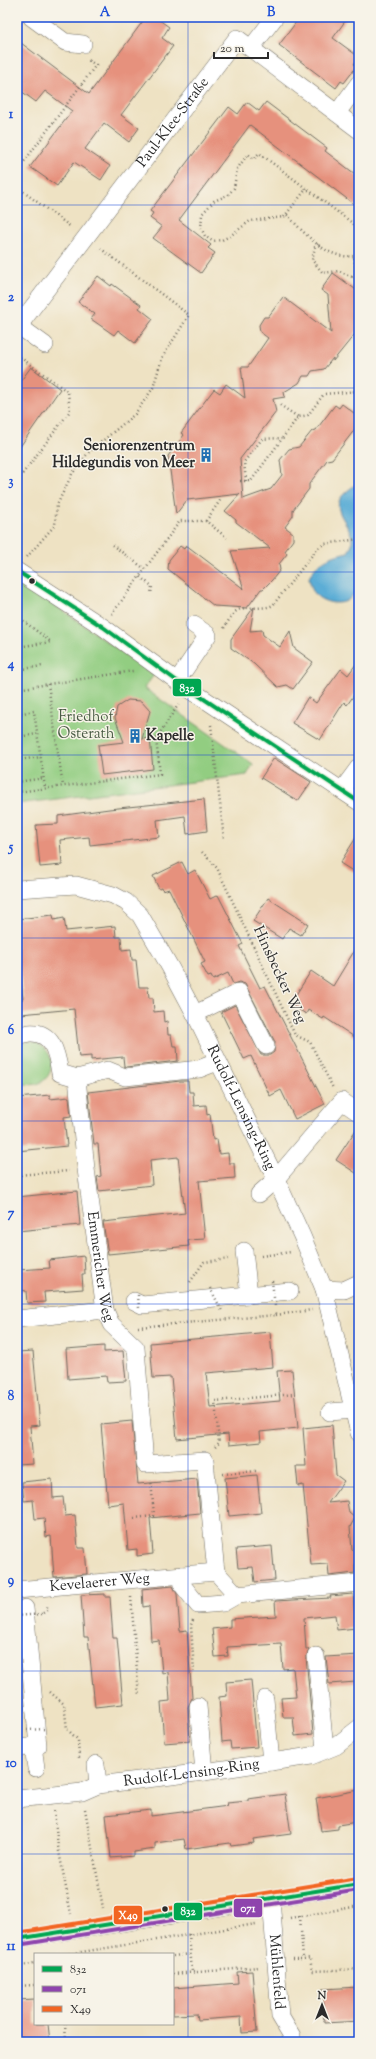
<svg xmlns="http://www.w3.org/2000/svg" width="376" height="2059" viewBox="0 0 376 2059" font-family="'Sorts Mill Goudy',serif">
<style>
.green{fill:#92cd81;stroke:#5e7c56}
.water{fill:#5badd6;stroke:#436c80}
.building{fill:#e6917d}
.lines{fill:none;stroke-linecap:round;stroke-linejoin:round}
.minor-casing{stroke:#6f6b60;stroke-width:18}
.path{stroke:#6f6b60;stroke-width:2.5;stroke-dasharray:1 3;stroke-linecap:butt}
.minor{stroke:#fff;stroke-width:17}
.path-bridge{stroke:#6f6b60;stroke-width:2.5;stroke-dasharray:1 3;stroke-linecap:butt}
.bus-1-casing{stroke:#f7f3e8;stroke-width:7}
.bus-2-casing{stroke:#f7f3e8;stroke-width:7}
.bus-3-casing{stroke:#f7f3e8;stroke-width:7}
.bus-1{stroke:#00a651;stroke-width:4}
.bus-2{stroke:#8e44ad;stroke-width:4}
.bus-3{stroke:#f26522;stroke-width:4}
.grid{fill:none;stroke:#1d4ed8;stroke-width:1;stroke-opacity:0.55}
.bus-dot{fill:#2b2b2b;stroke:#f7f3e8;stroke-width:1.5}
.labels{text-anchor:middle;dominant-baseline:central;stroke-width:3;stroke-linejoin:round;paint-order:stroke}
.street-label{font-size:15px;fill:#2b2b2b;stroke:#f7f3e8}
.poi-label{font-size:15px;font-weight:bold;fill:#2b2b2b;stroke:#f7f3e8;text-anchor:end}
.park-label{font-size:15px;fill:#4a5c45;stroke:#f7f3e8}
.line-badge{stroke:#f7f3e8;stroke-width:1.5}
.badge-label{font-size:11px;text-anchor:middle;font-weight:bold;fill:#fff}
.neatline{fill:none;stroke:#1d4ed8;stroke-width:1.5}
.grid-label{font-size:13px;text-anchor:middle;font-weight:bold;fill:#1d4ed8}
</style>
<rect width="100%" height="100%" fill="#f7f3e8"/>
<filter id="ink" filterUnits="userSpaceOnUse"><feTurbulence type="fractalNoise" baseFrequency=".025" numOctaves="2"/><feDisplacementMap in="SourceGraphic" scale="8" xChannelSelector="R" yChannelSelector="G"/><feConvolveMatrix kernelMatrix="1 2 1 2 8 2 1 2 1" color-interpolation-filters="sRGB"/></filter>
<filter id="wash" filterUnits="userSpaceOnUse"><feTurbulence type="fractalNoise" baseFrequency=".012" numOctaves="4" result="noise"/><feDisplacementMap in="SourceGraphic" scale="16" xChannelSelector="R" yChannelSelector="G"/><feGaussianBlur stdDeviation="0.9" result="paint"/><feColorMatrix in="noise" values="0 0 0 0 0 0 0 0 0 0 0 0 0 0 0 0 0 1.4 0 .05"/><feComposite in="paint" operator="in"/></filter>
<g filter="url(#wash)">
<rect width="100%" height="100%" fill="#eee2c3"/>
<path class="green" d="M17,578L154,675L144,688L253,764L247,775L17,804Z
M31,1041C67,1051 51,1098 17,1081V1045Z"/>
<path class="water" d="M359,482V585C356,591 351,600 344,602C334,605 318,601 313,591C311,587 310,582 309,578C317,561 330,556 348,552C363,531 331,517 340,499C344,492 353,487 359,482Z"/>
<g id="blocks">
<path class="building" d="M146,17H155L169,27L162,38L173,46L121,115L139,128L129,142L104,123L85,149L110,166L101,180L74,162L57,186L30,167L72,111L45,91L36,102L17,88V40L89,94Z
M300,17H348L333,38L359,57L354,64L357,66L344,83L341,81L336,88L279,45Z
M247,102L259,111L266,102L327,148L325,151L359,177V208L250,125L179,220L211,245L208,248L215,253L201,273L153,238L162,227L150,218L153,213L150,211L229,107L238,114Z
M333,273L359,292V329L333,361V358L324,369L312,371L309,376H303L299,383L284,392L285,397L273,399L276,412L240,459L243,499L271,489L282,475L280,460L289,449L299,447L312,431L316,430L335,405L339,408L342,404L358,416L359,424L332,459L327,460L309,484V489L293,510V516L285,527L293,533V540L285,551L287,554L279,564L280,570L272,580L263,589H261L247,608L214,606L168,569L169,560L180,546L184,549L186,545L244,589L231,551L270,548L236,522V520L225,511L240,494L187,500L176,514L168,456L184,435L181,433L214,389L220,393L226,384L245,398L241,367H248L268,338L260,332L259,325L264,317H268L283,297L331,333L328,295L321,290Z
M98,276L111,286L112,284L141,305L139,308L153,319L135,343L118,330L114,335L91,319L95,314L78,302Z
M31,367L60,389L17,451V386Z
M254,607L250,631L262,630L263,635L280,647L290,631L294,648L313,662L293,689L287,685L278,687L254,664L231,648V639Z
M359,660V688L347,705L344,702L320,740L292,723L308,697L316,703L341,669L348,675Z
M128,700L141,701L150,711L142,739L150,738L153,769L102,775L98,745L124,742L115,718L117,707Z
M274,758L311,782L298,801L261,778Z
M204,799L207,831L187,834L185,816L157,820L159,837L90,845L89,837L60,840L62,865L40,867L36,825L58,824V816L109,809Z
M359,833V875L340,863Z
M182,862L188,874L195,870L210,899L218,895L243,944L239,946L260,988L265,986L325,1104L295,1119L281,1090L270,1096L251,1056L244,1059L221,1012L235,1005L261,1055H270L274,1052L275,1042L245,984L239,982L233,984L228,973L213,980L211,976L208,977L201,964L205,962L169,889L163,891L162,888L159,889L153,876Z
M268,898L308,924L301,935L289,928L282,939L253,921Z
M53,915L54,920L64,918L66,931L115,926L116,937H121L122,950L131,949L132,960H136L139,987H148L149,998H153L154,1012L163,1011L164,1022L167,1021L168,1035H171L173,1046H177L178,1061L126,1067L124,1066L123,1057L91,1060V1056L79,1057L74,1009L21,1014L19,1000L23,999L20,971L17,972V919Z
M359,943V1040L324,1017L323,1019L308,1010L306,1014L290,1004L311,971L333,986Z
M180,1081H188L189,1092H193L194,1106L206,1105L207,1115L210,1114L213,1140L217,1139L219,1154L228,1153L229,1163H234L235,1178L199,1181L205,1239L188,1240L189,1246L108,1254L103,1222L185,1213L178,1157L150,1160L152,1185L99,1191L97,1177L101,1176L98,1144H94L88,1092Z
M50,1095V1099L69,1097L71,1116L64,1117L67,1146L17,1151V1098Z
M359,1125V1175L336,1160Z
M77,1191L80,1225L17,1231V1197Z
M84,1256L85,1274H82L83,1289L44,1292L45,1302L27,1303L26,1291L17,1289V1270L50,1268L49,1260Z
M270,1332L273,1367L206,1373L210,1407L280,1401L277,1371L292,1370L298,1428L260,1432L261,1442L229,1445L228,1434L177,1439L171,1377L153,1378L150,1343Z
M104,1346V1352L123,1351L126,1381L107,1382L106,1376L68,1379L66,1349Z
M33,1351L40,1425L30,1426L33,1464L17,1465V1352Z
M132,1421L138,1484L197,1479L200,1513L150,1518L153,1554L137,1556V1549L128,1550L124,1503L108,1505L101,1424Z
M332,1425L336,1475L344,1481L328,1503L347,1501L349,1513L355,1518L350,1527L352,1550L359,1556L355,1565V1573L329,1576L328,1564L311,1565L303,1485L298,1486L296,1466H306L303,1428Z
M257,1475L261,1513L229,1516L225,1478Z
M52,1479L53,1498L63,1497L65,1516L75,1515L78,1548H85L87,1574L54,1577L51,1536L46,1537L44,1518L35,1519L33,1500L24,1501L22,1482Z
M272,1546L275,1580L255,1582L253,1567L238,1568L236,1549Z
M173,1586L177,1594L180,1631L187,1630L192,1698L188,1707L190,1741L164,1743L161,1702L170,1701L168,1672L162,1673L159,1640L151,1641L149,1606L143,1607L142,1589Z
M105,1594V1597H110L113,1638H117L123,1704L95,1707L88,1637H84L81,1595Z
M353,1594L356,1628L337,1630L335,1615L304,1618L306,1649H309L306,1657L313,1734L295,1736L293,1717H283L281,1698L296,1697L293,1668L283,1669L281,1644L227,1647L228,1656L215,1657L212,1629L230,1627V1619L276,1616L275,1601L331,1598L330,1596Z
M359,1655V1677H356V1682L329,1684L326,1657Z
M251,1680L257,1747L231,1749L230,1741L222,1742L219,1697L227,1696L226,1682Z
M359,1790V1817L356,1818L357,1822L338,1825V1829L321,1831L316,1798Z
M285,1794L291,1834L253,1839L254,1843L231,1846L230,1843L186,1849L184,1839L155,1843V1849L134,1852V1856L111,1858L106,1815L151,1810V1816L228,1806L227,1803L248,1801V1799Z
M252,1971L257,2032L242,2033L241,2017L198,2020L197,2014L173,2015V1988L238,1983L237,1972Z
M359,1987V2021L324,2023L322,1989Z
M35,1999V2024H48L50,2042H17V2000Z"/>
</g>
</g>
<g filter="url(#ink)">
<use href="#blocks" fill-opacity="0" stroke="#6f6b60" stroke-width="1"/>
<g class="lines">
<defs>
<g id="minor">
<path d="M31,17L65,42L83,44"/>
<path d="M251,48L275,17"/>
<path d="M337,113L359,83"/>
<path d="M19,326L45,345"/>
<path id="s1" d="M17,328L237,38L359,130"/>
<path d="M17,571L103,627L177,681L359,802"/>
<path d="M177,681L208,635L194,625"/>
<path d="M342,790L359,767"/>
<path id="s2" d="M17,889L76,885L113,895L126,902L140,915L170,967L195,1014L276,1179L302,1236L324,1289L359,1433"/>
<path d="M195,1014L239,992L266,1046"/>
<path d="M17,1036C21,1034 25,1034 29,1033C53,1031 57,1054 60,1073L77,1078L108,1070L125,1077L199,1069L217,1062"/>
<path id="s3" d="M77,1078L86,1169L105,1310L111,1324L136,1348L145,1464L205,1460L216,1572"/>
<path d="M259,1194L276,1179L342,1101L359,1113"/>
<path d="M244,1251L249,1295"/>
<path d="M324,1289L344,1290L359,1283"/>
<path d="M134,1301L142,1305L290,1291"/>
<path d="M17,1319L105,1310"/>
<path d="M330,1412L353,1410"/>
<path d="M182,1575L183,1586L198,1605L223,1603L237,1595"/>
<path id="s4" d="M17,1590L216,1572L237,1595L359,1583"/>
<path d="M316,1656L325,1750"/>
<path d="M265,1699L271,1762"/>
<path d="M198,1706L204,1772"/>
<path d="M33,1746L36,1768"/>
<path d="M17,1748L38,1746L25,1608"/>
<path d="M96,1764L98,1785"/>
<path id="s5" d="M17,1799L82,1792L98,1785L204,1772L311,1756L336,1746L359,1728"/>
<path id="s6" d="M271,1898L280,2016L292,2036V2042"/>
<path d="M17,1939L166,1916L359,1884"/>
</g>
</defs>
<use href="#minor" class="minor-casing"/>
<path class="path" d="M17,171L96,65L88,60
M17,187L71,227
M307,188L284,217L250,221L230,236L222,240L212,241L205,236L201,228L202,214L214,201L228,195L234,188L237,169L248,154L254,159L259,153L359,228
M287,215C306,234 328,263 359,255
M318,244L315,247L312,260L323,273L339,271L359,280
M352,277L356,273L354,256
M17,355L68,392L70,411L17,481
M280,405L298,417
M240,481H251L298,417L308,415L324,394L359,391
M246,481L244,462L262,439L282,438
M206,521L221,499
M112,545L145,569
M27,557L55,525L57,505L72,474L88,453L135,414L153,388L162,358L189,315L100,248
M140,577L152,586L151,594
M112,614L180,521H206L227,538
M17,616L51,642
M17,623L24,622
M224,628C227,623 231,616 235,612C245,604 262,611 273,605L317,549L324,544L359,539
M17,647L51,642
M17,670L42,666
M48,684L63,786
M17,689L133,671
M17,714L34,711L45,788
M211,725L224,839
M17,737L37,734
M17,760L41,757
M17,782L44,778
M17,792L160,774L156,739L180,702
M202,852L217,868L295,1035L310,1042L333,1088
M17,1175L69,1171
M261,1256L291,1252
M190,1282L204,1262L228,1259
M276,1315L312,1310
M138,1327L276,1315V1310
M215,1447L219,1443L215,1401L295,1394
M223,1474L256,1471
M134,1518L154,1516L151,1480
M131,1597L139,1696
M43,1613L47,1611V1605
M193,1620L191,1625L194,1672
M50,1692L64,1704L67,1729L78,1740L79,1758
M85,1809L103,1908
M54,1811L58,1846L71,1914
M300,1916L303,1959L310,1958L312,1971L359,1969
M290,1918L359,1906
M189,1934L192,1972
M69,1954L256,1924
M173,1956L191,1954
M292,1959H303
M17,1967L35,1963
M173,1974L260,1967
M17,1986L35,1985
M65,2024L66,2042"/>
<use href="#minor" class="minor"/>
<path class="path-bridge" d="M272,1281L275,1306
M210,1288L222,1311
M138,1295L139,1308
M17,1616L42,1614
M27,1730L46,1729"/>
<defs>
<path id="bus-1" d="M17,571L103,627L177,681L359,802
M17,1939L359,1884"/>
<path id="bus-2" d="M18,1945L359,1890"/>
<path id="bus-3" d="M17,1933L358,1878"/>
</defs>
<use href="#bus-1" class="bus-1-casing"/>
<use href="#bus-2" class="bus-2-casing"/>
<use href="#bus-3" class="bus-3-casing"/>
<use href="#bus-1" class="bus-1"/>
<use href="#bus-2" class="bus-2"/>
<use href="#bus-3" class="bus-3"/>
</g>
</g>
<path class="grid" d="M188,17V2042M17,205H359M17,388H359M17,572H359M17,755H359M17,938H359M17,1121H359M17,1304H359M17,1487H359M17,1671H359M17,1854H359"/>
<defs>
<symbol id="building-bare" viewBox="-9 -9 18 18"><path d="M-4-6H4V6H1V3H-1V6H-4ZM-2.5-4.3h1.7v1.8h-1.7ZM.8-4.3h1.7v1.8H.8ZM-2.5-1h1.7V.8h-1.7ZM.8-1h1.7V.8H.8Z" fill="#1f6fb2" stroke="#f7f3e8" stroke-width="2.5" paint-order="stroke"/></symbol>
</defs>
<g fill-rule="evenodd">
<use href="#building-bare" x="196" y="445" width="20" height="20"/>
<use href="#building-bare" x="125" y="726" width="20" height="20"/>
</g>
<g class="bus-dot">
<circle cx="32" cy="581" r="3.5"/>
<circle cx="165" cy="1909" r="3.5"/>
</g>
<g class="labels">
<g class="street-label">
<text stroke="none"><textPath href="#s1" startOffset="258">Paul-Klee-Straße</textPath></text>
<text transform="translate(279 975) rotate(65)">Hinsbecker Weg</text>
<text stroke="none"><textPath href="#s2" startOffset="349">Rudolf-Lensing-Ring</textPath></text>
<text stroke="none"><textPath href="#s3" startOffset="190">Emmericher Weg</textPath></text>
<text stroke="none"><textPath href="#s4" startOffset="83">Kevelaerer Weg</textPath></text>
<text stroke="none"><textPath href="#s5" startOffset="177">Rudolf-Lensing-Ring</textPath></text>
<text stroke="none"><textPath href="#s6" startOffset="74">Mühlenfeld</textPath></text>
</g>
<g class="poi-label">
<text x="195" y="446">Seniorenzentrum<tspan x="195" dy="17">Hildegundis von Meer</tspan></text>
<text x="146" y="736" text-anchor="start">Kapelle</text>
</g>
<g class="park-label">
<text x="86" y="717">Friedhof<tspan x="86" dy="17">Osterath</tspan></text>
</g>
</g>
<g class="line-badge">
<rect x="172" y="678" width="30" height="19" rx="4" fill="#00a651"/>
<rect x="233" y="1898" width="30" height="20" rx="4" fill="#8e44ad"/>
<rect x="173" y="1902" width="30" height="19" rx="4" fill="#00a651"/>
<rect x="113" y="1905" width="30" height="20" rx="4" fill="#f26522"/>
</g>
<g class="badge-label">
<text x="187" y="692">832</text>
<text x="248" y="1912">071</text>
<text x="188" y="1915">832</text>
<text x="128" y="1919">X49</text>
</g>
<rect width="376" height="2059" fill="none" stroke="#f7f3e8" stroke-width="44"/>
<rect x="34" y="1953" width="140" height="72" fill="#f7f3e8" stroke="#a5a39c"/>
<rect x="42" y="1966" width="20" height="6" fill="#00a651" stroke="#a5a39c"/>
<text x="70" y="1973" font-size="12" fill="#2b2b2b">832</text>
<rect x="42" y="1986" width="20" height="6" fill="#8e44ad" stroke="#a5a39c"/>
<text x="70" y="1993" font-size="12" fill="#2b2b2b">071</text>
<rect x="42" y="2006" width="20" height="6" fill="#f26522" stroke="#a5a39c"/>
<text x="70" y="2013" font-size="12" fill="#2b2b2b">X49</text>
<g transform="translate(322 2005)" stroke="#f7f3e8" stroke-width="3" paint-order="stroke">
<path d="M0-3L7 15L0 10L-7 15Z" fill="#2b2b2b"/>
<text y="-6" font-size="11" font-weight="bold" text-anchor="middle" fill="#2b2b2b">N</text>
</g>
<path d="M214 52v6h54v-6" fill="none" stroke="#2b2b2b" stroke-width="2"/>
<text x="220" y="52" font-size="12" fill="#2b2b2b" stroke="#f7f3e8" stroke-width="3" paint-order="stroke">20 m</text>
<rect x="22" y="22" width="332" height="2015" class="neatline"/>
<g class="grid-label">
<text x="105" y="16">A</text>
<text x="271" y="16">B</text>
<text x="11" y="118">1</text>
<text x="11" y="301">2</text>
<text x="11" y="485">3</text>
<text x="11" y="668">4</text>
<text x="11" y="851">5</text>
<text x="11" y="1034">6</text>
<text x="11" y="1217">7</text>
<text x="11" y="1400">8</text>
<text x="11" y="1584">9</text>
<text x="11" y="1767">10</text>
<text x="11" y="1950">11</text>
</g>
</svg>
